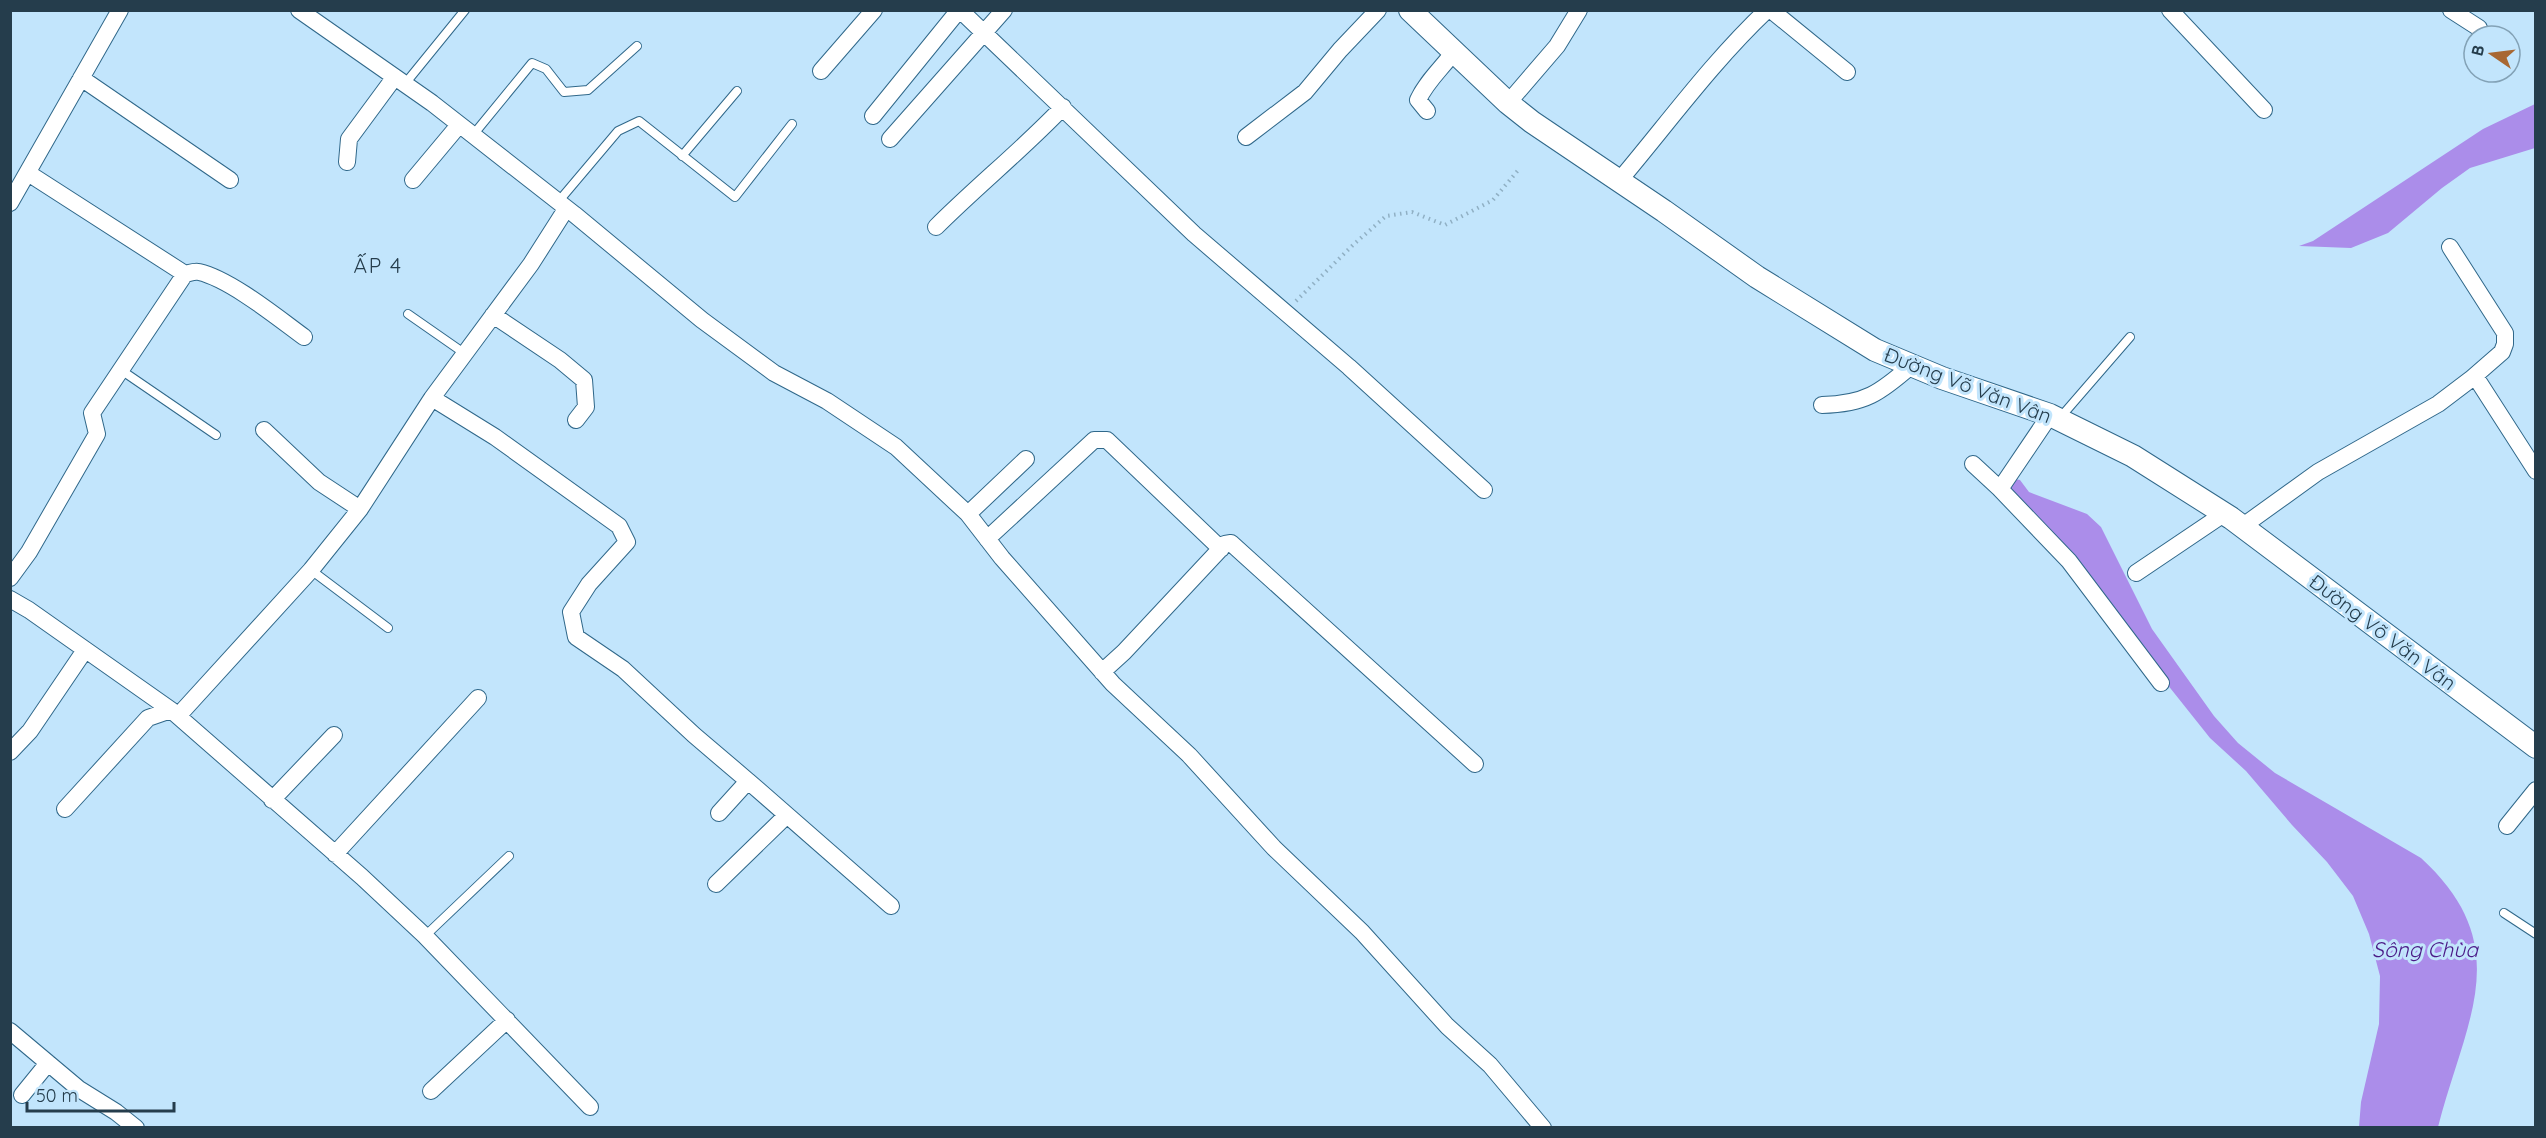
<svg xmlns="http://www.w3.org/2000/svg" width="2546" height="1138" viewBox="0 0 2546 1138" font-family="Quicksand,sans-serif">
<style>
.water{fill:#ab8dea}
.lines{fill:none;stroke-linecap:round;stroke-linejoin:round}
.lane-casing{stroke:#30688a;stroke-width:10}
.street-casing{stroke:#30688a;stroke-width:18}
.secondary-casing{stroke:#30688a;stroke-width:24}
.path{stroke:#90b0c4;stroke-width:4;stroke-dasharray:1.5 4.5;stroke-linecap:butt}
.lane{stroke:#fff;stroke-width:8}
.street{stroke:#fff;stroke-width:16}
.secondary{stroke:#fff;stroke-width:22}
.labels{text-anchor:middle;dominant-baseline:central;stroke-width:6;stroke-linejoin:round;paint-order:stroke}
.street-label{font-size:20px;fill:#253d4c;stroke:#c2e5fc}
.neighbourhood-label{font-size:21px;letter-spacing:1.5px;fill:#253d4c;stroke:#c2e5fc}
.water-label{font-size:21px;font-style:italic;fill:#4a1986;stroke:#c2e5fc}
</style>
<rect width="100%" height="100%" fill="#c2e5fc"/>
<path class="water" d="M2535,104V148L2470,168L2442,188L2388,233L2351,248L2299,246L2313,241L2483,129Z
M2015,479L2020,480L2029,492L2087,514L2101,527L2152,629L2214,716L2238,743L2275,773L2421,858C2518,947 2465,1021 2438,1127H2359L2361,1102L2379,1024L2380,976L2369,934L2353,896L2327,862L2292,825L2246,771L2210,738L2163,679L2092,578L2051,530L2008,490Z"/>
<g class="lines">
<defs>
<path id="lane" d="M404,85L465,10
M473,135L532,63L546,69L564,92L588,90L637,46
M682,156L737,91
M558,202L618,131L639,121L735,197L792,124
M408,314L464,353
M121,370L216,435
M2059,419L2130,337
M311,570L388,628
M2504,913L2536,934
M425,936L509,856"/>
<path id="street" d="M299,10L432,103L574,214L702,320L774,373L827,401L896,447L968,514L1002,558L1113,684L1189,755L1274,848L1362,932L1447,1026L1490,1065L1543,1128
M960,10L1194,234L1349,367L1484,490
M1771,10L1847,72
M2170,10L2264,110
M2451,10L2479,28
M821,71L874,10
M81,78L230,180
M1508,103L1557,46L1579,10
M1427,111L1418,100C1426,82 1441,69 1453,53
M873,116L959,10
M1246,137L1305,92L1340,50L1378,10
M890,139L1004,10
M347,162L349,139L394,78
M28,173L185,274
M413,180L459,125
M1619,181C1668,123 1712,62 1767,10
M10,203L120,10
M936,227C977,186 1023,149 1063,107
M493,315L560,360L584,380L586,407L576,420
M2475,376L2536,471
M432,398L495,437L619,526L627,542L589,584L571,612L576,637L623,669L694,735L748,781L719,813
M1822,405C1865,404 1880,393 1912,365
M2050,415L2000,489L2069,561L2161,683
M264,430L319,482L360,509
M1973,464L2000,489
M968,514L1026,459
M2243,526L2318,472L2438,404L2471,379L2502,352L2505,344V333L2450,247
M987,539L1094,440H1107L1221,549
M2136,573L2225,513
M10,578L29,552L97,434L92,413L185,274C190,273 194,271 199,272C230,279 278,318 304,337
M10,599L29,610L171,710L362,877L425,936L590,1107
M1102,672L1124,652L1225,544L1231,543L1475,764
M178,716L311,570L360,509L432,398L531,264L566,209
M10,752L30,731L85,650
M748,781L891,906
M272,800L334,735
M65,809L148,718L171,710
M2507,826L2536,790
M335,854L478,698
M716,884L787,815
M10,1031L79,1089L116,1112L136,1128
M431,1091L507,1020
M22,1095L48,1063"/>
<path id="secondary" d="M1410,10L1508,103L1532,122L1664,211L1757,277L1875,350L1942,378L2050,415L2133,456L2231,518L2536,747"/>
</defs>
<use href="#lane" class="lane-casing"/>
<use href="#street" class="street-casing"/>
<use href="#secondary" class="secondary-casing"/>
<path class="path" d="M1296,301L1353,245L1386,216L1412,212L1445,225L1493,200L1520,168"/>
<use href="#lane" class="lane"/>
<use href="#street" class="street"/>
<use href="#secondary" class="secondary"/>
</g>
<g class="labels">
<g class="street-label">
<text transform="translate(1968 385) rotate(21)">Đường Võ Văn Vân</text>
<text transform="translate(2383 632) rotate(37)">Đường Võ Văn Vân</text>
</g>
<g class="neighbourhood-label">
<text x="378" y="265">ẤP 4</text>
</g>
<g class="water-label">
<text x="2425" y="949">Sông Chùa</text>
</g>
</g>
<rect width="2546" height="1138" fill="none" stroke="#253d4c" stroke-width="24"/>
<g transform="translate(2492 54) rotate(284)"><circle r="28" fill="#c2e5fc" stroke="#83a2b6" stroke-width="1.5"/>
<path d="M0-4.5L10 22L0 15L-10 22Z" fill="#a86732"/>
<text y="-9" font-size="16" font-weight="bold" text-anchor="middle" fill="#253d4c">B</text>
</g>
<path d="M27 1102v9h147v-9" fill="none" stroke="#253d4c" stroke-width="3"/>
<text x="36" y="1102" font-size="18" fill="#253d4c" stroke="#c2e5fc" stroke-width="4.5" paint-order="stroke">50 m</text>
</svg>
